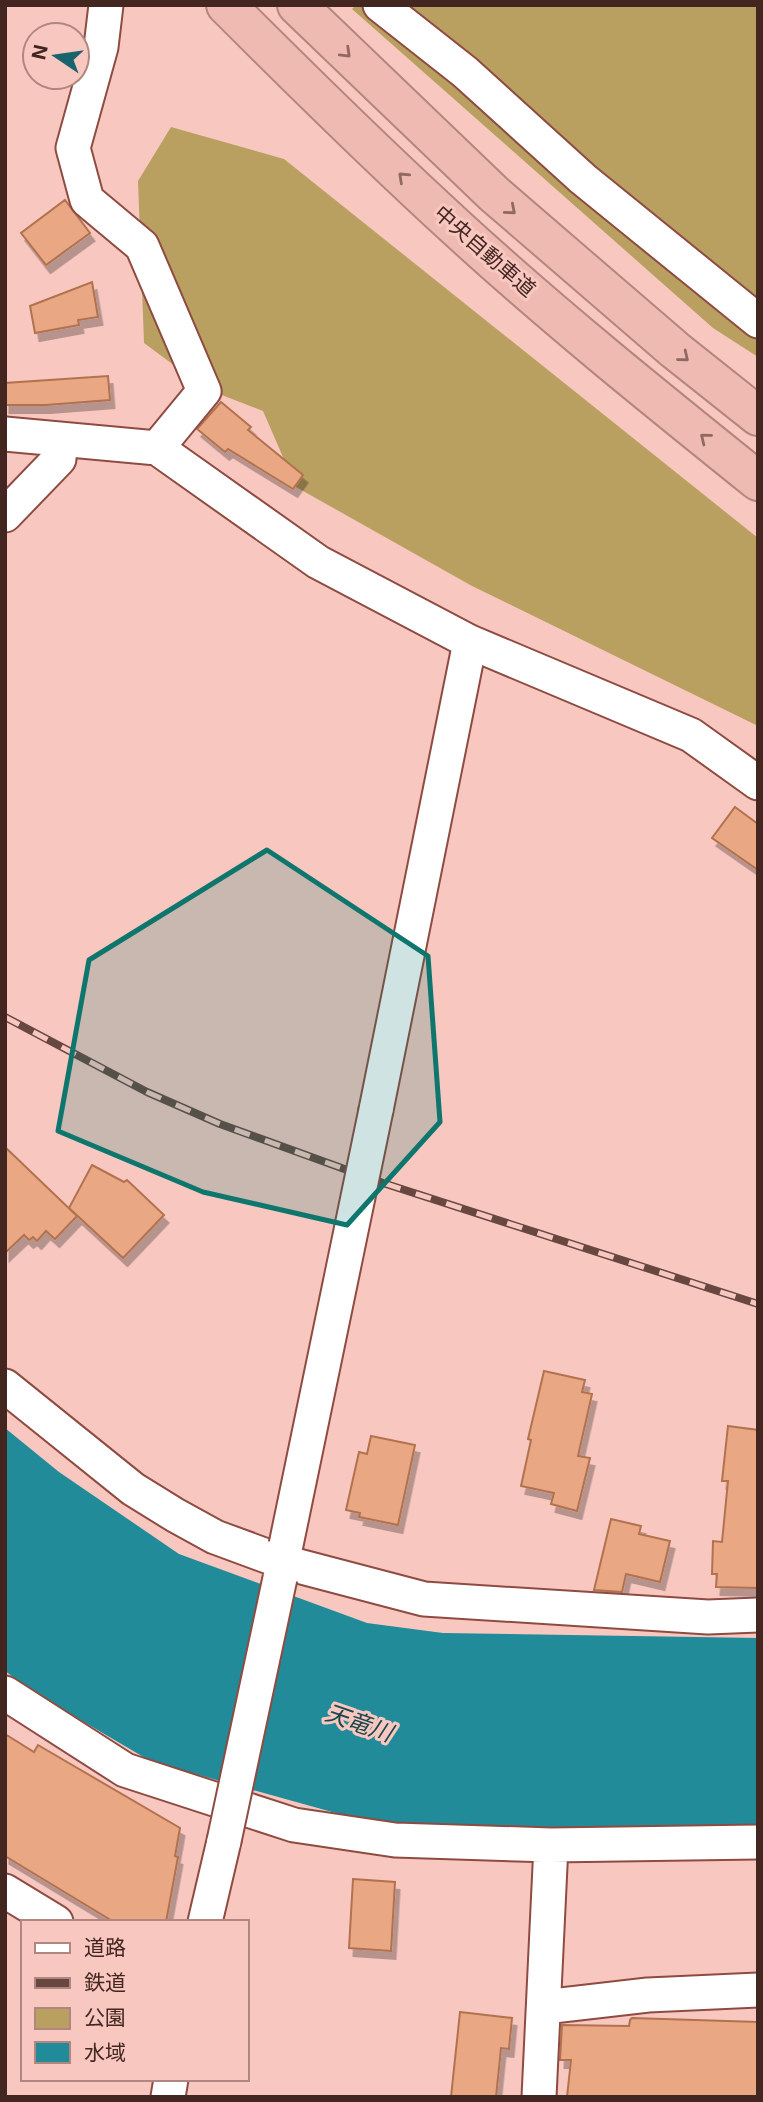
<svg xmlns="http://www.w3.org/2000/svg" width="763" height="2102" viewBox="0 0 763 2102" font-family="Inter,'Noto Sans JP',sans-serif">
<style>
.green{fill:#b9a060}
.water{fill:#228b9a}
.building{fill:#eaa783;stroke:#b17250;stroke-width:2;filter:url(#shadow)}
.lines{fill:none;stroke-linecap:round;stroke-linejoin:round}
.minor-casing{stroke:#8e4b41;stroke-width:37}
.highway-casing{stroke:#b3867f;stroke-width:42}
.minor{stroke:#fff;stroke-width:33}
.highway{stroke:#efbab1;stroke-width:38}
.rail-casing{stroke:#684741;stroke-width:8}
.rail{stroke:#f8c8c0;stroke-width:5;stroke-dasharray:16;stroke-linecap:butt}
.minor-bridge-casing{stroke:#8e4b41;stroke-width:37;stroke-linecap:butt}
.minor-bridge{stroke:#fff;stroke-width:33}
.oneway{stroke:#916962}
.marked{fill:#0f766e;fill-opacity:0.2;stroke:#0f766e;stroke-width:5;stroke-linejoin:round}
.labels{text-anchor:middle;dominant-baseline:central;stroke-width:6;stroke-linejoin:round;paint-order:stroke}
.street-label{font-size:21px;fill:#442621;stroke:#f8c8c0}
.water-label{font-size:23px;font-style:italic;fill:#19454c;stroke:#f8c8c0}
</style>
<defs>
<filter id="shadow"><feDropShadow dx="4.5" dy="8" stdDeviation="0" flood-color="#0004"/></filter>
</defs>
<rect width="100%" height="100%" fill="#f8c8c0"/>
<path class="green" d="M356,5H758V357L713,328L352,9Z
M171,127L284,159L758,538V726L472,586L296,487L263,411L206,389L144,343L138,181Z"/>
<path class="water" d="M5,1428L59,1472L179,1554L367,1623L443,1633L758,1638V1830L419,1826L350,1817L152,1762L38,1695L5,1671Z"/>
<path class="building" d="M65,200L90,233L46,265L21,233Z
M92,282L98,317L78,320L79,325L35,333L30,306Z
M108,376L110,400L46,405H5V383Z
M221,402L251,427L248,430L303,475L293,489L228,449L225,452L197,429Z
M735,807L758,824V870L712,838Z
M5,1147L77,1216L55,1239L46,1231L37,1241L33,1237L29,1240L24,1235L5,1253Z
M92,1165L124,1182L127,1180L164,1215L123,1258L69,1208Z
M544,1371L585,1380L582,1392L592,1394L578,1456L590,1458L577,1511L551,1504L554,1493L521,1486L531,1440L528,1439Z
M728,1426L758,1430V1588L716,1587L717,1574H712L713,1541L722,1542L728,1481H722Z
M371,1436L415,1445L398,1525L359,1517L360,1513L346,1510L359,1452L367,1454Z
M611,1519L641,1526L639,1534L670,1541L660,1582L626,1574L622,1592L594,1590Z
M5,1734L34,1752L38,1745L180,1828L175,1856L178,1857L166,1922H114L5,1856Z
M353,1879L395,1882L391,1951L349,1948Z
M460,2012L512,2018L509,2049L501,2048L496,2097H451Z
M632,2018L758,2022V2097H567L571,2060H560L562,2025L629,2026L630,2020Z"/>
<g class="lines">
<defs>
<path id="minor" d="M106,5L101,47L73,148L87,200L142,246L204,391L157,448
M380,5L465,72L583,179L758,321
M5,434L157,448L318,562L470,642L691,735L758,783
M5,515L59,459L60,440
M376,1110L470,642
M5,1386L133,1489L175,1515L215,1537L283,1562L424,1599L708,1617L758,1615
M5,1693L125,1770L294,1825L395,1840L551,1845L539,2097
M551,1845L758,1842
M5,1891L56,1922
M205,1922L224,1841
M544,2007L648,1995L758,1990
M168,2097L171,2079"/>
<path id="highway" d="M226,5C302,81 379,157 458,229C554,317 656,399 758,481
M297,5L494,194L675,350L758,416"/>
</defs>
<use href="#minor" class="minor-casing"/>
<use href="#highway" class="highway-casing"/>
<use href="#minor" class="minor"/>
<use href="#highway" class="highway"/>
<defs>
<path id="rail" d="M5,1017L147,1092L220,1124L383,1183L758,1304"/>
</defs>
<use href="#rail" class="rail-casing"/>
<use href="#rail" class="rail"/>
<defs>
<path id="minor-bridge" d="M286,1545L376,1110
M224,1841L280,1578"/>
</defs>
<use href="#minor-bridge" class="minor-bridge-casing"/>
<use href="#minor-bridge" class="minor-bridge"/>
</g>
<defs><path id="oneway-chevron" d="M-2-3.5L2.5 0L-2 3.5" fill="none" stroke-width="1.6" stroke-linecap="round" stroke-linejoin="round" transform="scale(1.75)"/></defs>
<g class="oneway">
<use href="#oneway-chevron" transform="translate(346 53) rotate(44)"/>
<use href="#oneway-chevron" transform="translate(403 177) rotate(-137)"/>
<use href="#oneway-chevron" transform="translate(511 210) rotate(41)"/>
<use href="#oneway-chevron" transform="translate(684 357) rotate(39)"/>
<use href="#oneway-chevron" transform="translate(705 438) rotate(-141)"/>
</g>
<path class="marked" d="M267,850L428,956L440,1122L347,1225L203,1192L58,1131L89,960Z"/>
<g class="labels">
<g class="street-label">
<text transform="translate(485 251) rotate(41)">中央自動車道</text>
</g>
<g class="water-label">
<text transform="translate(359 1723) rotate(19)">天竜川</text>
</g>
</g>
<rect width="763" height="2102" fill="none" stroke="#442621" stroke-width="14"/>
<rect x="21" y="1920" width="228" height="161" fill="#f8c8c0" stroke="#b08780" stroke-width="2"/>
<rect x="35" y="1943" width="35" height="10" fill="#ffffff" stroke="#b08780" stroke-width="2"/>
<text x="84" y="1955" font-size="21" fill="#442621">道路</text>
<rect x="35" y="1978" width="35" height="10" fill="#684741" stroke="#b08780" stroke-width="2"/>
<text x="84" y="1990" font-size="21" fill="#442621">鉄道</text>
<rect x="35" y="2008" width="35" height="21" fill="#b9a060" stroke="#b08780" stroke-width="2"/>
<text x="84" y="2025" font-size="21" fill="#442621">公園</text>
<rect x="35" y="2042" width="35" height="21" fill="#228b9a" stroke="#b08780" stroke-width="2"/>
<text x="84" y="2060" font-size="21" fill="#442621">水域</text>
<g transform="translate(56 56) rotate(283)"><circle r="33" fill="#f8c8c0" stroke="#b08780" stroke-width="2"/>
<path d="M0-5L12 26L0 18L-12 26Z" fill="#17636e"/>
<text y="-10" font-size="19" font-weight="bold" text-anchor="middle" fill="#442621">N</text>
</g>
</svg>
